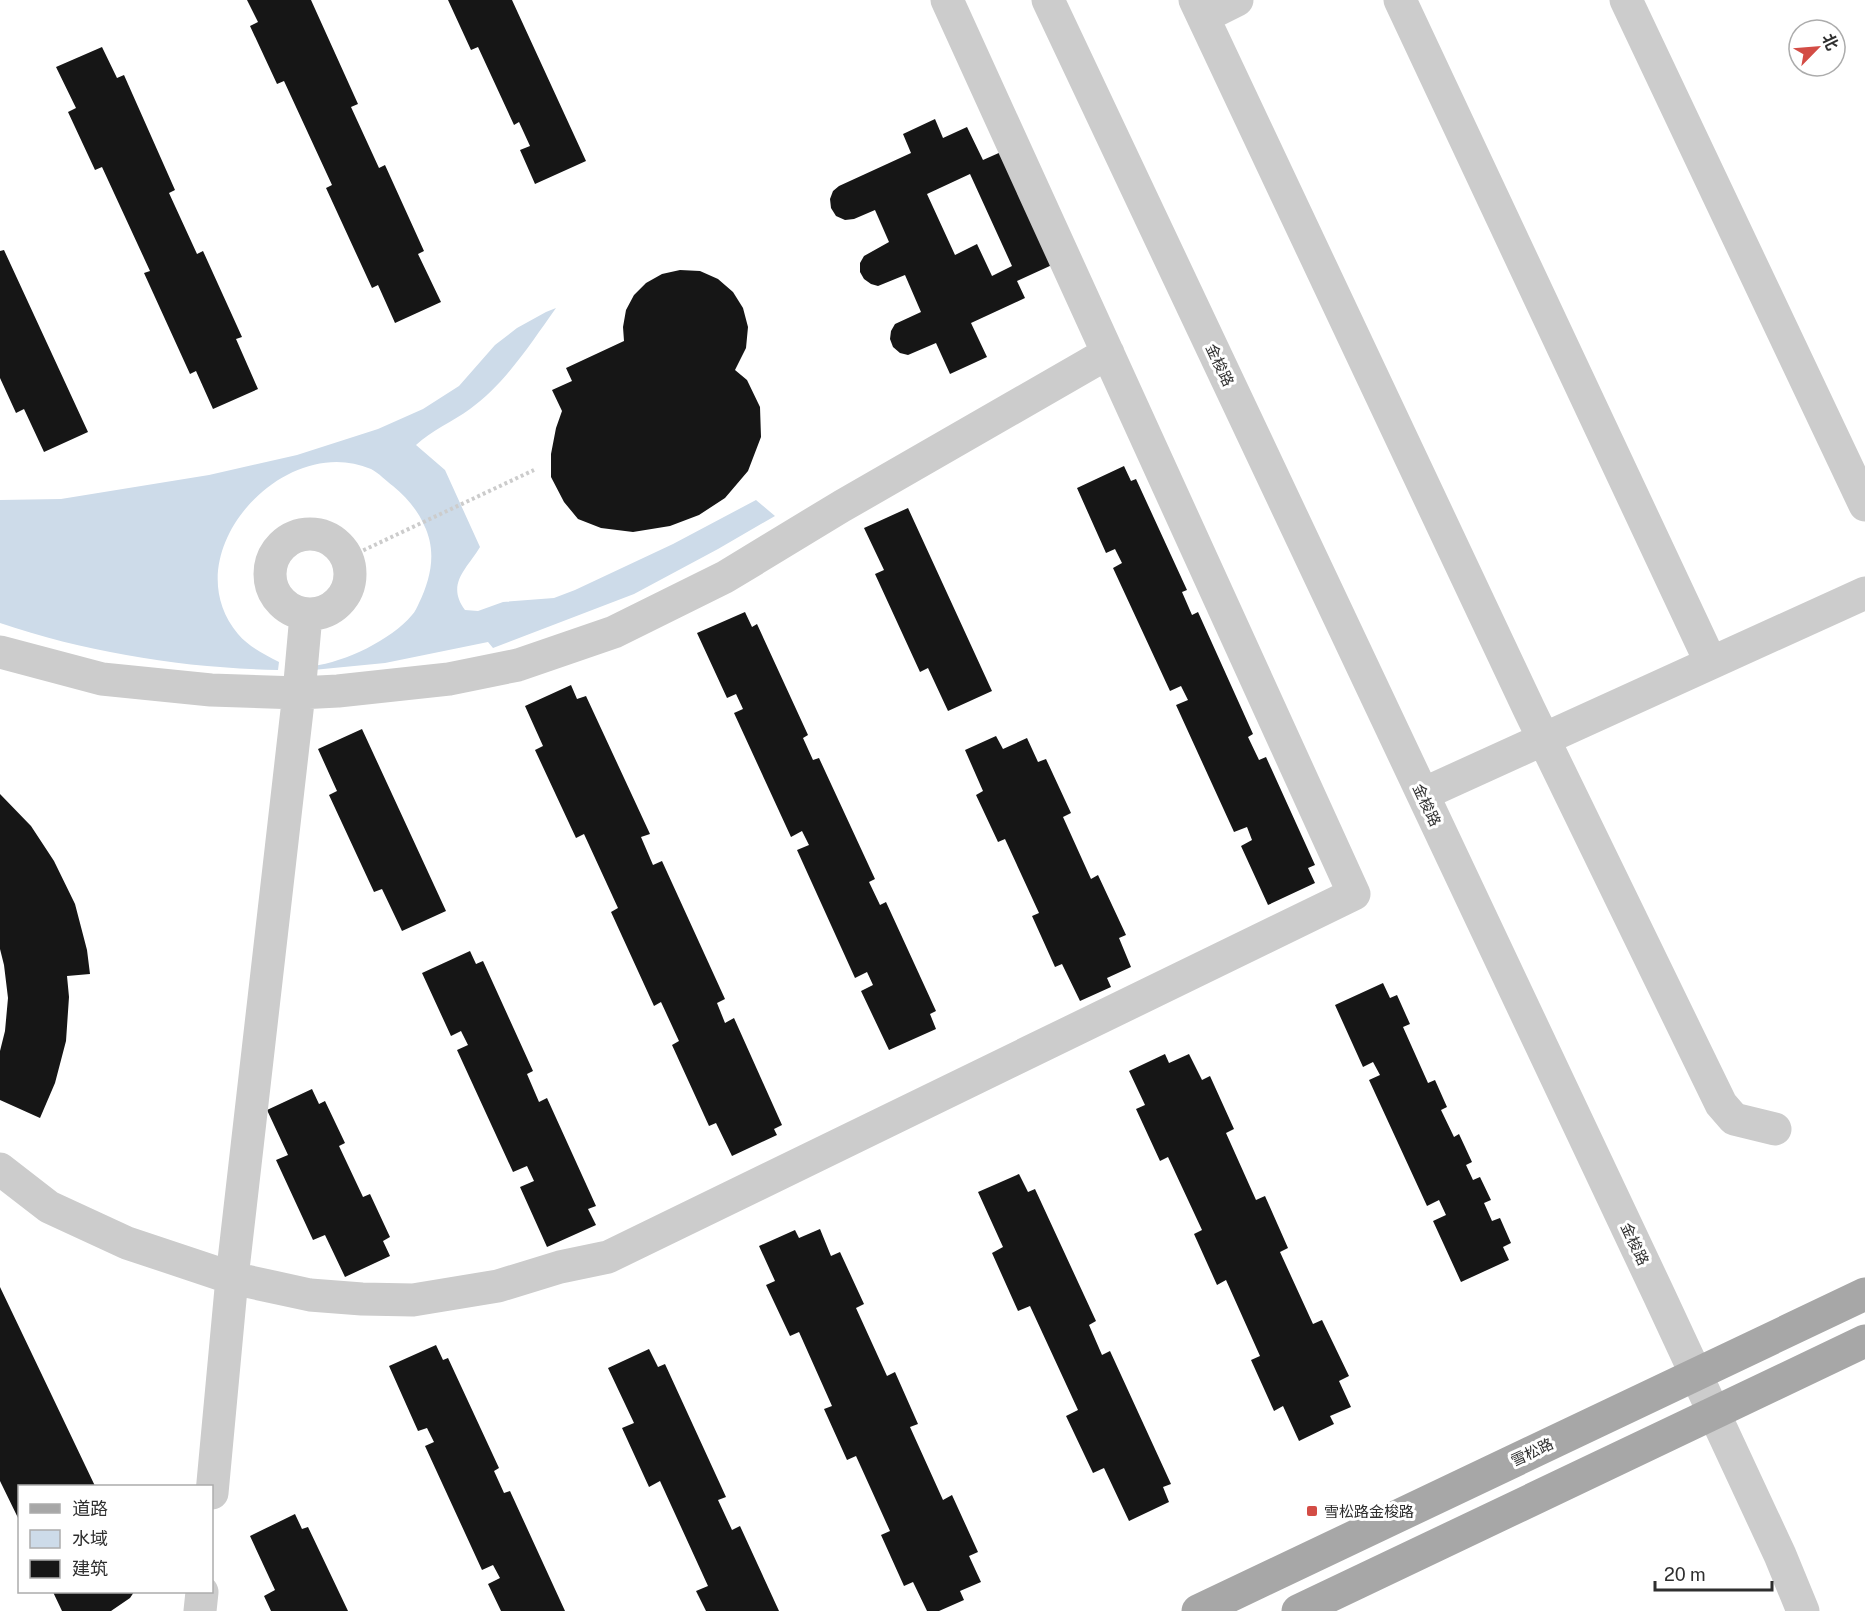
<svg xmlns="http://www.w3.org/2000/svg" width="1865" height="1611" viewBox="0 0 1865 1611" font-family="'Public Sans','Noto Sans SC',sans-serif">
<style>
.water{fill:#cddbe9}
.building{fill:#161616;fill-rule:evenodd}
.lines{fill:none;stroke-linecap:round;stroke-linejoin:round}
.path{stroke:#ccc;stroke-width:4;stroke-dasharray:3 3;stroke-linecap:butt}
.minor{stroke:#ccc;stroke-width:33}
.major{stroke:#a7a7a7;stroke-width:33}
.poi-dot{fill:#d34c45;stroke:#fff;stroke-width:2}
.labels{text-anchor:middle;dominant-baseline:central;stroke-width:6;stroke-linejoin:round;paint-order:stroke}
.street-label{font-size:15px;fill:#2f2f2f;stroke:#fff}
.poi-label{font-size:15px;fill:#2f2f2f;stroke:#fff;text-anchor:start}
</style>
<rect width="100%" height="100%" fill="#fff"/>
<path class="water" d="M556,308C531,343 505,384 470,409C452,422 432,430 416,445L445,470L480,547C466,570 446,584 465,610L478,611L503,602L554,598L575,590L673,544L756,500L775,516L718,549L634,594L493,648L488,642L385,663L313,670V666C345,662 391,640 412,615C415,612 417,607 419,603C431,578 437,551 424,525C417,509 406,497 393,486C386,481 379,473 371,469C284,431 171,554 238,634C249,647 264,654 279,662L278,670C184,668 89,653 0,623V500L61,499L209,475L297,455L378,429L423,409L459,386L495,345L517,328L546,312Z"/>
<path class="building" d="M247,0H311L358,104L351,107L379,168L385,165L424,251L418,254L441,302L395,323L378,285L372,288L326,188L332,185L284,81L277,84L250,26L258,22Z
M448,0H512L586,161L535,184L520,150L530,146L519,122L514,125L478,47L471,50Z
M102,47L117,78L124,75L175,190L169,193L197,254L203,251L242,337L236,339L258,389L213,409L196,371L190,374L144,273L150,271L102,167L95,170L68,112L76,108L56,67Z
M935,119L943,138L967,127L983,160L1001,152L1052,265L1017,281L1025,298L971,323L987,357L950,374L936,343L908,355L900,353L893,347L890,339L891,331L895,324L921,312L905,275L878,286L871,284L864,279L860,272V263L864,256L889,242L875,210L854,219L845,220L836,216L831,208L830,199L833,191L839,186L911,153L903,134ZM970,174L1012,266L992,276L977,244L955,255L927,194Z
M4,250L88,432L44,452L24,409L16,413L0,378V251Z
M680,270L700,271L718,279L733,292L743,308L748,327L746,348L735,370L747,380L760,407L761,437L748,471L725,498L699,515L670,526L633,532L601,528L578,519L564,502L551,477V454L556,428L562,411L552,390L572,381L566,368L624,341L623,327L626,310L634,295L646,283L662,274Z
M1124,466L1131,481L1136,479L1187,590L1182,592L1192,615L1198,612L1253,734L1248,737L1259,760L1266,757L1315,865L1308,868L1315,883L1268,905L1241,846L1252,840L1247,827L1234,832L1176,705L1188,700L1181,686L1170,691L1113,568L1122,563L1115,549L1106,553L1077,488Z
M908,508L992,691L948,711L928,668L920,672L875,574L884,570L864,528Z
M745,612L752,627L757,624L808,735L803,738L813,760L819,758L875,879L869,882L880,905L886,902L936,1011L930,1014L936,1029L889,1050L861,991L873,985L867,972L855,978L797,850L809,845L802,831L791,837L734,713L743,709L736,694L727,698L697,633Z
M571,685L577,699L586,696L650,834L641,837L653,865L662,861L725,999L717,1003L725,1023L734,1018L782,1125L774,1129L777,1135L732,1156L716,1123L709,1126L672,1045L679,1041L661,1002L654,1006L611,912L618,908L584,834L576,838L535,750L543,746L525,706Z
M362,729L446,911L402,931L382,889L374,892L329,795L337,791L318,749Z
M996,736L1003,749L1027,738L1038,762L1046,759L1071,813L1063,817L1091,879L1098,875L1126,935L1119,938L1131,967L1107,978L1111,987L1080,1001L1062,964L1055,967L1032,916L1039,913L1005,839L998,842L976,795L983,791L965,750Z
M0,794L31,826L54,861L75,904L87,950L90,974L67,976L69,997L66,1041L55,1083L40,1118L0,1100V1051L5,1031L8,998L4,965L0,949Z
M470,951L476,964L483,961L533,1071L527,1074L539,1102L547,1098L596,1206L588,1209L596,1225L547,1247L520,1187L534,1181L527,1166L513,1172L457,1050L468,1045L461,1031L451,1036L422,973Z
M1383,983L1390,998L1397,995L1410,1024L1403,1027L1428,1083L1435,1080L1447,1107L1441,1110L1454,1137L1459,1134L1472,1162L1466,1165L1473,1180L1480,1177L1491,1200L1484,1203L1492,1221L1500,1218L1511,1243L1503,1247L1509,1260L1461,1282L1433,1221L1446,1215L1439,1200L1427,1206L1369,1080L1380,1075L1373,1062L1363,1067L1335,1005Z
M1165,1054L1169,1063L1189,1054L1202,1080L1210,1076L1234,1129L1226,1133L1256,1200L1265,1196L1288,1248L1280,1252L1313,1324L1322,1320L1349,1376L1339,1381L1351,1407L1330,1416L1334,1424L1299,1441L1283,1406L1274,1411L1251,1360L1260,1356L1226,1280L1217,1285L1194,1234L1202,1230L1168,1157L1160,1161L1136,1109L1145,1105L1129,1071Z
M312,1089L319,1104L325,1101L345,1143L339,1146L363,1197L370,1194L390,1237L383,1241L390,1256L345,1277L325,1235L313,1240L276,1160L288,1155L267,1110Z
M1019,1174L1028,1192L1035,1189L1096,1321L1089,1325L1102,1355L1110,1351L1171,1484L1163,1487L1169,1502L1129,1521L1104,1468L1093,1473L1066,1416L1078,1410L1030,1306L1018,1311L992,1253L1003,1247L978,1192Z
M820,1229L831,1256L840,1252L864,1304L856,1308L887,1376L895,1372L918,1424L910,1427L943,1500L952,1495L978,1552L969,1556L981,1582L960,1591L964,1600L939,1611H927L913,1582L904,1586L881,1535L890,1531L856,1456L847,1460L824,1409L832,1406L799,1332L790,1336L766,1285L775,1281L759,1246L795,1230L799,1238Z
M0,1287L95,1486H20V1522L0,1481Z
M436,1345L443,1360L448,1358L499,1468L494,1471L504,1493L510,1491L565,1611H501L488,1584L500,1578L493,1565L482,1570L425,1446L434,1442L427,1428L418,1431L389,1366Z
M649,1349L658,1367L665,1364L726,1497L718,1500L732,1530L740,1526L779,1611H706L696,1591L708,1586L660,1481L649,1487L622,1428L634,1423L608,1368Z
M295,1514L302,1529L308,1527L348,1611H271L264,1596L275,1590L250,1536Z
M53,1592H134L130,1598L111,1611H62Z"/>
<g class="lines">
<path class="path" d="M347,558L534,470"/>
<path class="minor" d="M1048,0L1659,1295L1780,1555L1803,1611
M1195,0L1529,709L1721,1104L1734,1119L1775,1129
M1400,0L1711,663
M1626,0L1865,505
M1203,17L1237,0
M270 574a40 40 0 1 1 80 0a40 40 0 1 1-80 0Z
M0,652L102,679L211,690L299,693L338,691L449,679L518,665L614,632L725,577L842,506L1108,353
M1423,794L1865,593
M0,1169L49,1207L127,1243L232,1278L310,1295L362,1299L413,1300L498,1286L560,1267L608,1257L1354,894L947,0
M212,1493L232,1278L299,693L306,615
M200,1611L202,1592"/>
<path class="major" d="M1198,1611L1865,1294
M1298,1611L1865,1341"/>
</g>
<rect class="poi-dot" x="1306" y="1505" width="12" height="12" rx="3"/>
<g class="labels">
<g class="street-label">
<text transform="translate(1220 365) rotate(65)">金梭路</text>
<text transform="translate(1427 805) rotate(65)">金梭路</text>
<text transform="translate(1635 1244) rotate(65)">金梭路</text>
<text transform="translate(1532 1452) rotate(-25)">雪松路</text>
</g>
<g class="poi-label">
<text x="1324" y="1511">雪松路金梭路</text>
</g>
</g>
<rect x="18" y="1485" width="195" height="108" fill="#ffffff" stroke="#acacac" stroke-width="1.5"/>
<rect x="30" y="1504" width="30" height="9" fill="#a7a7a7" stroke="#acacac" stroke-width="1.5"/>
<text x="72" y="1515" font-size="18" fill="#2f2f2f">道路</text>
<rect x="30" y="1530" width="30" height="18" fill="#cddbe9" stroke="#acacac" stroke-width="1.5"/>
<text x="72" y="1545" font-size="18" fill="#2f2f2f">水域</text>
<rect x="30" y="1560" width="30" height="18" fill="#161616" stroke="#acacac" stroke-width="1.5"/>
<text x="72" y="1575" font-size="18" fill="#2f2f2f">建筑</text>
<g transform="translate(1817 48) rotate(65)"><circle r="28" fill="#ffffff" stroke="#acacac" stroke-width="1.5"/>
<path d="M0-4.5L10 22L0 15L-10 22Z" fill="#d34c45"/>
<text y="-9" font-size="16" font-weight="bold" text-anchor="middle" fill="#2f2f2f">北</text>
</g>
<path d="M1655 1581v9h117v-9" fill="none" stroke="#2f2f2f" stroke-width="3"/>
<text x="1664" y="1581" font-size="18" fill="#2f2f2f" stroke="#ffffff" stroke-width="4.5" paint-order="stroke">20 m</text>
</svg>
